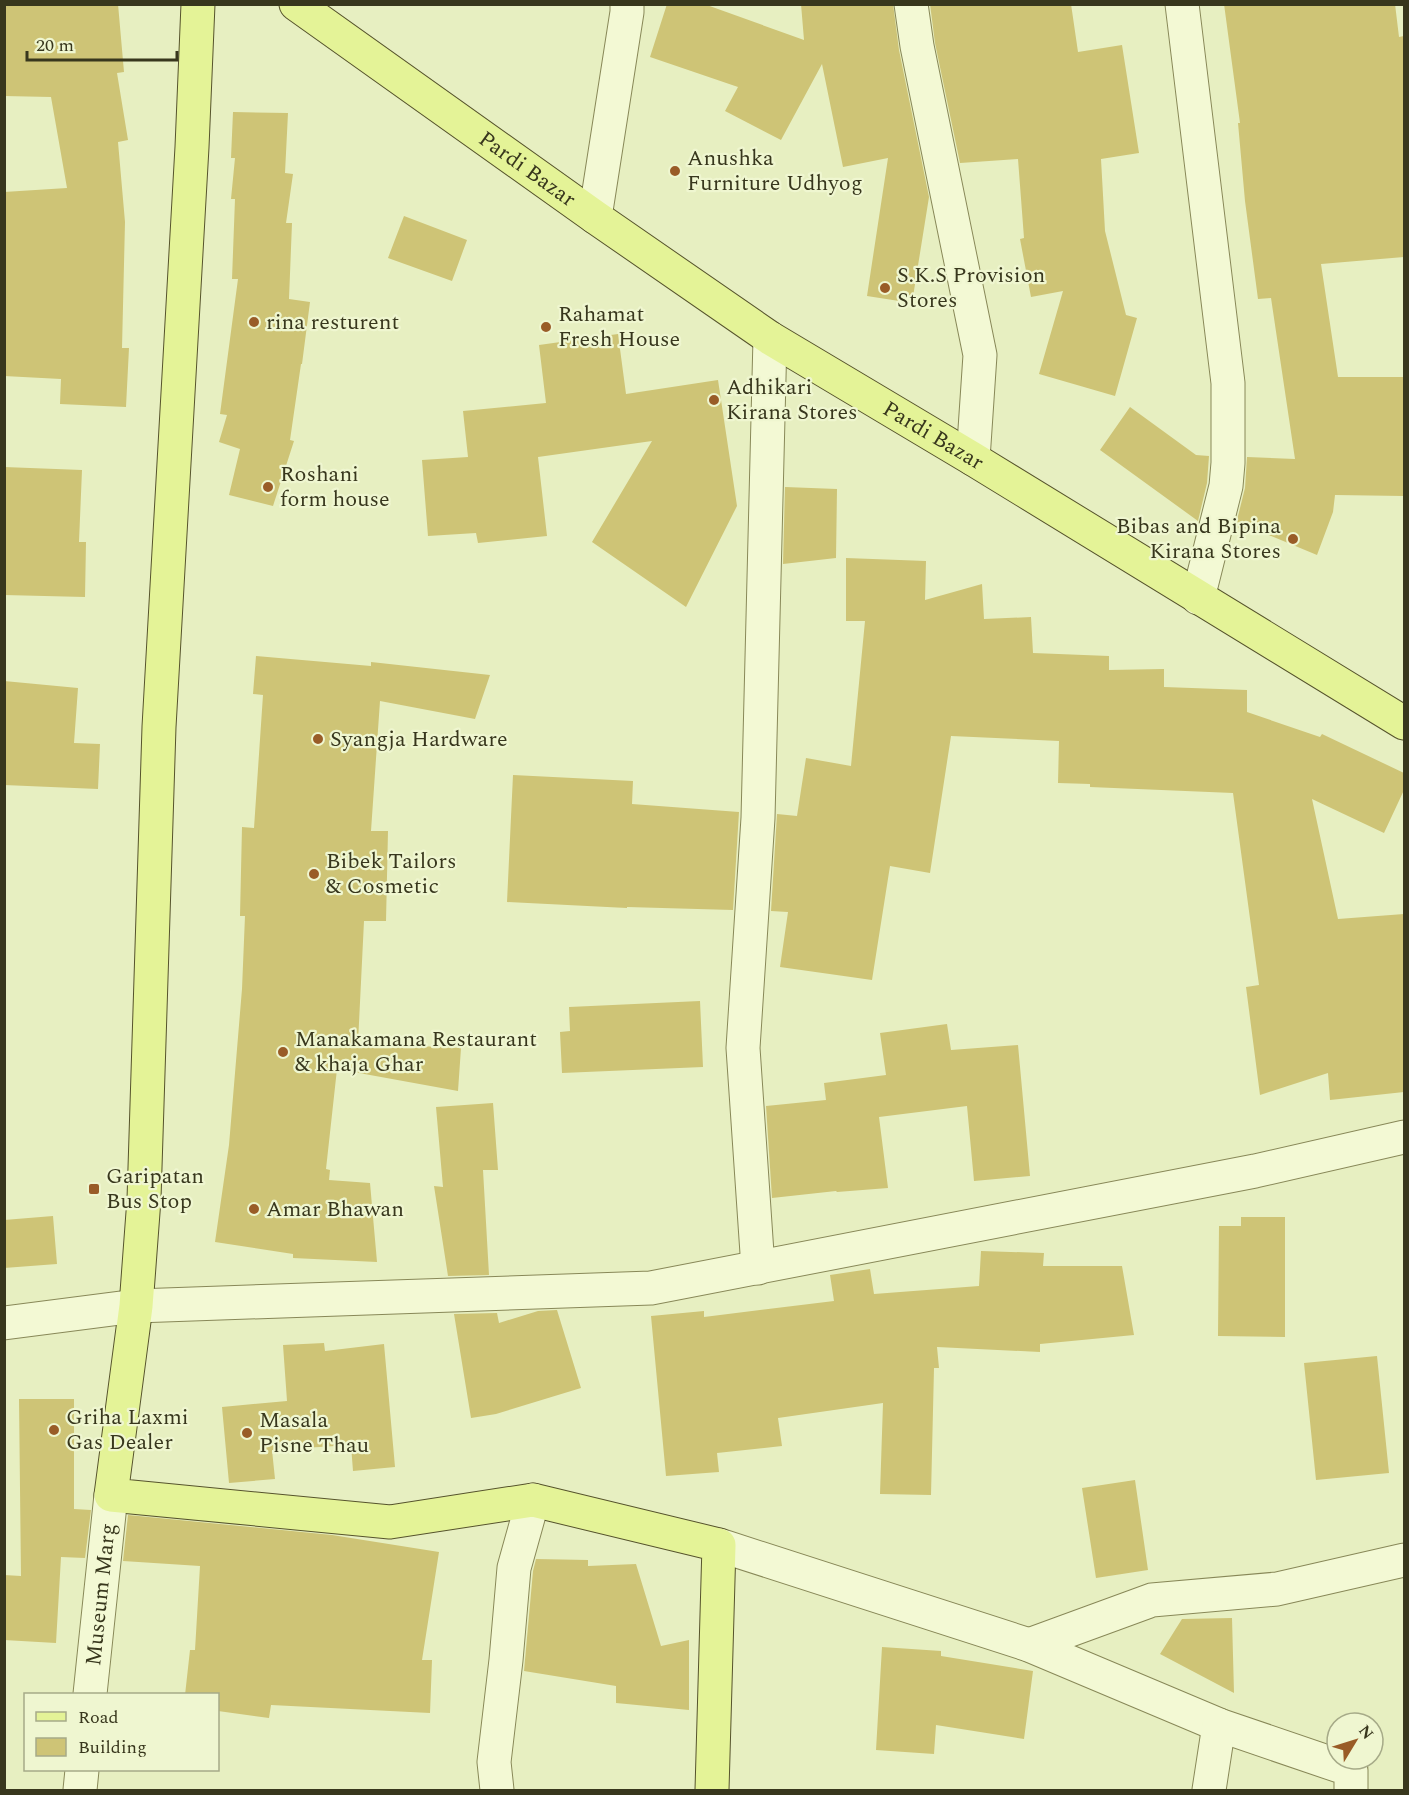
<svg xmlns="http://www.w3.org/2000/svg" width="1409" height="1795" viewBox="0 0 1409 1795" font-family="Spectral,serif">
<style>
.building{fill:#cec476}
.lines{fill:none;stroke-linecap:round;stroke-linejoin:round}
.minor-casing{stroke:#888858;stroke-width:35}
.major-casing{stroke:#56532c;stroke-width:35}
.minor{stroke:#f3f9d4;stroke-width:33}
.major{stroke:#e4f397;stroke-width:33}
.poi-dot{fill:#995c27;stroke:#eff6d0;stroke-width:2}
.labels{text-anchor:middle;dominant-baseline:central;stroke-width:4.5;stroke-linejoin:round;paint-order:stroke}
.poi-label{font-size:22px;fill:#38371d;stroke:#eff6d0;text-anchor:start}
.street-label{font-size:22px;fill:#38371d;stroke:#eff6d0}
</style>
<rect width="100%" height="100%" fill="#e7efc1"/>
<path class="building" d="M4,4H118L124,72L117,73L128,140L118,142L125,222L122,348H129L126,407L60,404L61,379L4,376V192L67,188L51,97L4,96Z
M667,4H704L804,40L801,4H893L899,50L929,197L912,303L867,296L888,158L843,167L822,64L781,140L725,111L738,87L650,57Z
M930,4H1071L1078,52L1122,45L1139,153L1101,159L1105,231L1126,315L1137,318L1115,396L1039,374L1063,291L1031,297L1020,239L1024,238L1018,159L960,163L935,43Z
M1224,4H1395L1399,37L1404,36V257L1321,264L1338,377H1404V496L1335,495L1333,512L1317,555L1254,529L1235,528L1245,488L1247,457L1295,459L1271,298L1258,299L1245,201L1238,123H1240Z
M233,112L288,113L285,173L293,174L286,223H292L289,299L310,302L302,364H301L290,440L294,441L273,506L229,495L240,449L219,442L227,415L220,414L238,279H232L235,199H231L235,158H231Z
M404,216L467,240L452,281L388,258Z
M618,334L626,394L718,380L737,506L686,607L592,542L652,441L538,457L547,536L478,543L476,533L428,536L422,460L468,457L463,411L546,403L539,345Z
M1130,407L1196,455L1209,456L1207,483L1198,521L1100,450Z
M4,467L82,470L79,542H86L85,597L4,595Z
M785,487L837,489L836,558L783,564Z
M846,558L926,561L925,600L982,584L984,619L1031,617L1033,653L1109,656V670L1164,669V687L1247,690V712L1320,737L1322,734L1404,773V790L1384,833L1312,799L1338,919L1404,914V1092L1330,1100L1328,1073L1260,1095L1246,987L1259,985L1233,793L1090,787V784L1058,783L1059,741L951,736L930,873L890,866L872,980L780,967L788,912L771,911L777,814L797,816L806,758L851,766L865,621H846Z
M256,656L371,666V662L490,675L475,719L380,701L371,831H388L386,921H364L358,1043L461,1048L458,1091L337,1069L326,1169L330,1170L329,1180L370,1183L377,1262L293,1258V1254L215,1242L229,1145L242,989L245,916H240L242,827L254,828L263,695L253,694Z
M4,681L78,688L74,743L100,744L98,789L4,785Z
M513,775L633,781L632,804L739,812L733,910L627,907V908L507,902Z
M700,1001L703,1067L562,1073L560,1032L570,1031L569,1007Z
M947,1024L951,1050L1018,1045L1030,1176L974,1181L967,1106L879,1117L888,1188L837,1192L836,1191L772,1198L766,1106L826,1100L824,1083L886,1075L880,1033Z
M493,1103L498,1170H483L489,1275L448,1276L434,1186L443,1187L436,1107Z
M53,1216L57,1264L4,1268V1220Z
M1241,1217H1285V1337L1218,1336L1219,1226H1241Z
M981,1251L1044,1253L1043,1266H1122L1134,1335L1040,1344V1352L937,1347L939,1368H934L931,1495L880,1494L883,1403L778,1418L782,1446L717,1453L719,1472L666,1476L651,1316L704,1311V1317L834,1301L830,1275L870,1269L874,1294L979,1286Z
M557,1310L581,1388L496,1414L471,1418L454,1314L497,1313L499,1323L538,1311Z
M324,1343L325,1351L384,1344L395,1467L353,1471L351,1445L272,1450L275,1479L229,1483L222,1407L287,1401L283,1345Z
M1377,1356L1389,1473L1316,1480L1304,1363Z
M19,1399H74V1509L91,1510L85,1558L61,1557L56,1643L4,1640V1575L21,1576Z
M1135,1480L1148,1570L1096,1578L1082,1488Z
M128,1515L332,1535L439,1552L422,1660H432L430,1713L271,1705L269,1718L218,1711V1695H185L190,1650H195L200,1566L123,1561Z
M536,1559L588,1560V1566L636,1564L661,1646L689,1640V1710L616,1703V1686L524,1671L533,1571Z
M1232,1618L1234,1693L1160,1654L1182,1619Z
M882,1647L941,1651V1656L1033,1671L1024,1739L936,1725L934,1754L876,1750Z"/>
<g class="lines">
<defs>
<g id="minor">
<path d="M911,4L917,46L980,355L973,459"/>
<path d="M1182,4L1228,383V463L1226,486L1198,598"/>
<path d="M595,217L627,12V4"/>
<path d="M758,1268L743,1048L758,818L770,338"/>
<path d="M4,1323L136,1306L651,1288L1255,1171L1404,1137"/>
<path d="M719,1545L1029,1645L1219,1725L1351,1770V1790"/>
<path d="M1029,1645L1152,1600L1277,1589L1404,1560"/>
<path id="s1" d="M90,1694L111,1495"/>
<path d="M80,1790L82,1770"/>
<path d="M497,1790L494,1762L506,1660L514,1568L533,1500"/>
<path d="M1209,1790L1219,1725"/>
</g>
<g id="major">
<path d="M198,4L192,147L159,727L144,1199L136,1306L111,1495L390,1522L533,1500L719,1545L712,1790"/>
<path id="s2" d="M296,4L595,217L770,338L973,459L1404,723"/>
</g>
</defs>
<use href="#minor" class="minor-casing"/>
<use href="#major" class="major-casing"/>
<use href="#minor" class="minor"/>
<use href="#major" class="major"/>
</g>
<g class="poi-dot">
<circle cx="675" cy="171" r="6"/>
<circle cx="885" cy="288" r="6"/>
<circle cx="254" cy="322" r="6"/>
<circle cx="546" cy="327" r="6"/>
<circle cx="714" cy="400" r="6"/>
<circle cx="268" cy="487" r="6"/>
<circle cx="1293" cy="539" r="6"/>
<circle cx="318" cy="739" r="6"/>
<circle cx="314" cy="874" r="6"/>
<circle cx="283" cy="1052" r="6"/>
<rect x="88" y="1183" width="12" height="12" rx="3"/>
<circle cx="254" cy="1209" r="6"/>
<circle cx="54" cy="1430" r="6"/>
<circle cx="247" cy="1433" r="6"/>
</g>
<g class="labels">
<g class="poi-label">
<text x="687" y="158">Anushka<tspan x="687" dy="25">Furniture Udhyog</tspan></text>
<text x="897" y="275">S.K.S Provision<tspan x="897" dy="25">Stores</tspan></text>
<text x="558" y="314">Rahamat<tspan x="558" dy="25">Fresh House</tspan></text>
<text x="266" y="322">rina resturent</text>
<text x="726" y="387">Adhikari<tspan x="726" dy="25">Kirana Stores</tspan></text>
<text x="280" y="474">Roshani<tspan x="280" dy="25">form house</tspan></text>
<text x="1281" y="526" text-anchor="end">Bibas and Bipina<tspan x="1281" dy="25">Kirana Stores</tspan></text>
<text x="330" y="739">Syangja Hardware</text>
<text x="326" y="861">Bibek Tailors<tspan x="326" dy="25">&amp; Cosmetic</tspan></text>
<text x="295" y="1039">Manakamana Restaurant<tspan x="295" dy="25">&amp; khaja Ghar</tspan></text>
<text x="106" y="1176">Garipatan<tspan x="106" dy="25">Bus Stop</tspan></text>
<text x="266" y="1209">Amar Bhawan</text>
<text x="66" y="1417">Griha Laxmi<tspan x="66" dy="25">Gas Dealer</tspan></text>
<text x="259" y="1420">Masala<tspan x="259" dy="25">Pisne Thau</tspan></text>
</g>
<g class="street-label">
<text stroke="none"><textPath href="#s2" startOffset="284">Pardi Bazar</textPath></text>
<text stroke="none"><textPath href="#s2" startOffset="770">Pardi Bazar</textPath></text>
<text stroke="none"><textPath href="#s1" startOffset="100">Museum Marg</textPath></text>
</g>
</g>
<rect width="1409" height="1795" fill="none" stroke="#38371d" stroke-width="12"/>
<rect x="24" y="1693" width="195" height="78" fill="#eff6d0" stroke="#a6aa88" stroke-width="1.5"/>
<rect x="36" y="1712" width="30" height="9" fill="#e4f397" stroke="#a6aa88" stroke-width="1.5"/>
<text x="78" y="1723" font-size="18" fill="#38371d">Road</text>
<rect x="36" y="1738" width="30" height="18" fill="#cec476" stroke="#a6aa88" stroke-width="1.5"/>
<text x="78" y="1753" font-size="18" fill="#38371d">Building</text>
<g transform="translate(1355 1741) rotate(52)"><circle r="28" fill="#eff6d0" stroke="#a6aa88" stroke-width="1.5"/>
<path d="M0-4.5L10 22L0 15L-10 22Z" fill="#995c27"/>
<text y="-9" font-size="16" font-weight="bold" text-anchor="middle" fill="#38371d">N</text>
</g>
<path d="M27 51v9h150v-9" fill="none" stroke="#38371d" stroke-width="3"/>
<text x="36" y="51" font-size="18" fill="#38371d" stroke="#eff6d0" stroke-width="4.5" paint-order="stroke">20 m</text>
</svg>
